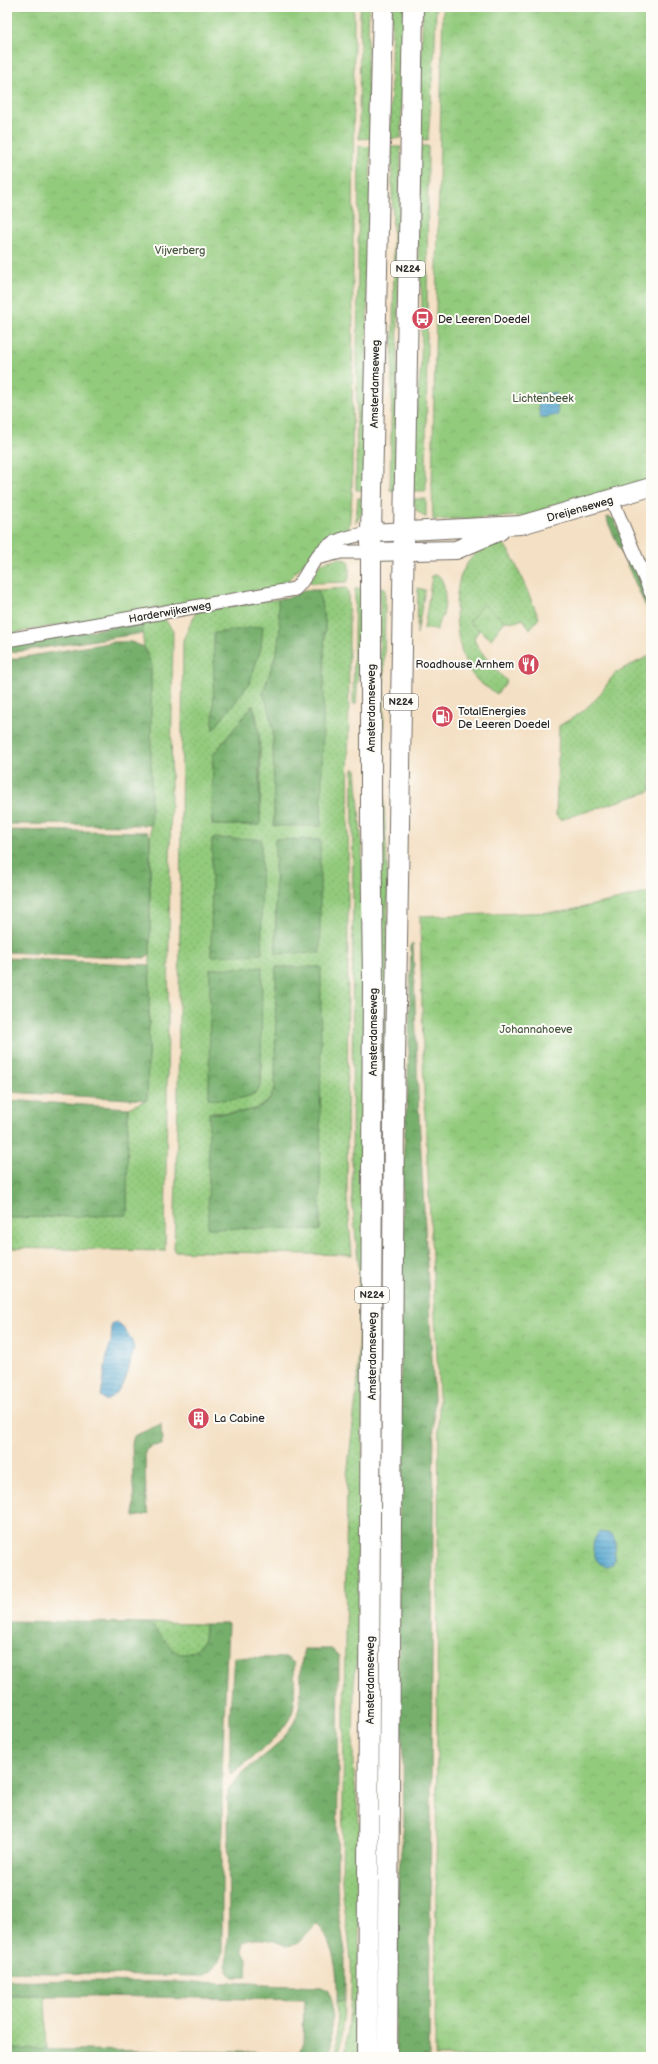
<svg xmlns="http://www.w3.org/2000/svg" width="658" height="2064" viewBox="0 0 658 2064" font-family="'Balsamiq Sans',sans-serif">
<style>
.grass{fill:url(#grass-dots);stroke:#5f7b54;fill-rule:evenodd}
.forest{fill:url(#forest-crowns);stroke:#506d4c}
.park{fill:url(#park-crowns);stroke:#5f7b54}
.water{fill:url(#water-rules);stroke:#406a7e}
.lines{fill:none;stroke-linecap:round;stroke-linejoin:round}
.street-casing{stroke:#716a61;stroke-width:15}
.secondary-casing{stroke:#716a61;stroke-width:20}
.primary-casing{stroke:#716a61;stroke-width:22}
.street{stroke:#fff;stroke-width:13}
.secondary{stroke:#fff;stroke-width:18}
.primary{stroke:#fff;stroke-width:20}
.labels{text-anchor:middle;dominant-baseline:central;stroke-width:4;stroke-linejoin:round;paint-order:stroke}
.shield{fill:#fdfcf7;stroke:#6a6a68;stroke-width:1}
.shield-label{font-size:10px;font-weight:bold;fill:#2b2b2b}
.park-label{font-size:11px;fill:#4a5b44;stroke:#fdfcf7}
.poi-label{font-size:11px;fill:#2b2b2b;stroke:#fdfcf7;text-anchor:start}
.street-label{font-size:11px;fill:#2b2b2b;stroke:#fdfcf7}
</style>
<defs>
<pattern id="grass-dots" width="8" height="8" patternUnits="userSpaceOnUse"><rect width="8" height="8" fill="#93cb7d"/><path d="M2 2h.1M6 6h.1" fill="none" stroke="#7fae6c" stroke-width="1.8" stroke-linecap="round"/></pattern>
<pattern id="forest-crowns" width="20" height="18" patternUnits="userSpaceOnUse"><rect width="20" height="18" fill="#76af6c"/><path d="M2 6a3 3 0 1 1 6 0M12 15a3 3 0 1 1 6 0" fill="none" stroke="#618f59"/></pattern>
<pattern id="park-crowns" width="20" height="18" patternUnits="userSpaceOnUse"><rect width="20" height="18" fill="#93cb7d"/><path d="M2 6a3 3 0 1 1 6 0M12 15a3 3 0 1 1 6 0" fill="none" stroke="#7fae6c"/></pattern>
<pattern id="water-rules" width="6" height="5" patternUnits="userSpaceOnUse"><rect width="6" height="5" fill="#56a8d1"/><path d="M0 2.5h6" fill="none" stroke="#4789aa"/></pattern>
</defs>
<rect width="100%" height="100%" fill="#fdfcf7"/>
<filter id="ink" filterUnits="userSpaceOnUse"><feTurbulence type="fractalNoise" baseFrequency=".025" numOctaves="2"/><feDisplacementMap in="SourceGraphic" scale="8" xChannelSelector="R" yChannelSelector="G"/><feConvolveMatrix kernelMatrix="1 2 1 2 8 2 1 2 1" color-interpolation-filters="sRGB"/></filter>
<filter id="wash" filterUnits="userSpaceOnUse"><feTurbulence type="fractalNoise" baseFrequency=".012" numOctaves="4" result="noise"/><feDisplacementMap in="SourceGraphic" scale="16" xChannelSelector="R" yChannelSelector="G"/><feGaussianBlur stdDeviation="0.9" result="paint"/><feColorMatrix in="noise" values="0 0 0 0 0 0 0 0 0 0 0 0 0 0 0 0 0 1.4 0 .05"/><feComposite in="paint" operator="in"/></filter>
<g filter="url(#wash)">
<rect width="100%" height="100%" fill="#f4e0c4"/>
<path class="grass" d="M360,7H369L367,77L372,138L359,139Z
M392,7H404L401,138L390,139Z
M423,7H436L435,45L428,140H418Z
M359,146L371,147L364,490H356Z
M418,146H428L426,491H412L414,438L421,363L422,302L417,231Z
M391,147H401L395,491L390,490L394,274Z
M358,498H364L363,511L356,523Z
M413,499H426V518L416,510Z
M495,541L504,544L513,558L539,618L530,629L523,619L515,622L505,621L483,605L469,622L479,630L474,638C475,647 500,675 507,681L497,694C490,689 481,685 475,678C456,657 452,604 460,578C465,562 479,547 495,541Z
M339,558L349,561V578L347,582L311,583L309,581C318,564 320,563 339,558Z
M436,574C447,579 446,604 443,615C441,621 437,623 437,630L424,629L432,576Z
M380,587L385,588L383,783L388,884L378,2057H375Z
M346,588L348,591L349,622L347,1199L352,1255L174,1251L178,1095L183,640L196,612L278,599L280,629L277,651L263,693L270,712L273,731L274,825L320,826L325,621L318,590ZM261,648L249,684L213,730ZM253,705C264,736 260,791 260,825H212L213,755ZM275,840H320L276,953ZM211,969L262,1063L261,1084L258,1091C245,1101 225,1099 209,1099ZM276,1064L320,1230L209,1113C232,1112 266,1116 275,1089C277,1081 276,1071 276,1064Z
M362,588L360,651L356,704H353L355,589Z
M418,588L425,590L417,634Z
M164,618L173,631L165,1251L7,1248V1218L127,1215L128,1108L147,1100L150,965L151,680V664L144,647L141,622Z
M651,655V791L560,820L556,816L559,726L582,712L598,697L615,673Z
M353,769H356L362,848L364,967L362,1622L354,1683L353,1764L360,1832L358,2057H345C349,2022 354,1985 350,1950C348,1927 343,1904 342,1881L347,1476L358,1380L359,1270L352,1199Z
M149,1623L205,1624C205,1628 205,1634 204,1638C200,1649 187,1658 176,1653Z
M7,1996H45L47,2051L7,2049Z
M337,2001H345L339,2057H336Z"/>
<path class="forest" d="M609,517L614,519L651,605V618L606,518Z
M305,590H318L325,621L321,826H274L273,731L270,712L263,693L277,651L280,629L278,599L294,596Z
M141,622L143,633L7,653V645Z
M263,626L261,648L249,684L213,730L214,633Z
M114,642H131L144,647L151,664V825L7,824V660Z
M253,705L259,732L260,825H212L213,755Z
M7,830L147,832L150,837V954L144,958L7,952Z
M212,838L261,839L262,954L211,956Z
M275,839L320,840V953L276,954Z
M411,944H413L418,1096L434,1397L429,2057H395L396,1900L404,1823L403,1754L398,1692L402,1176L408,1087Z
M7,958L150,965L147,1100L7,1092Z
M262,967L261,1084L258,1091C245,1101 224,1100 209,1099L210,969Z
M276,967H321L320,1230L208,1228L209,1113C225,1114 259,1114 270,1099C272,1096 273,1091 275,1088Z
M7,1100L128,1108L127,1215L7,1218Z
M161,1424L162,1445L151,1446L145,1451L146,1505L149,1514L134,1517L132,1443L134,1436Z
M7,1621L149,1623L176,1652C187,1658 200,1649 204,1638C205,1634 205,1628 205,1624H228L222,1773V1954C217,1966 214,1972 201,1976L7,1972Z
M304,1649H332L339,1656L337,1881L338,1908L345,1951V2001H337C338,1975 335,1947 319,1925L316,1924L297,1944L286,1946C272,1939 258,1936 243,1942L242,1949L247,1958L246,1977H234L229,1973L226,1965L229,1929L228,1791C238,1772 260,1761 276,1746C282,1740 288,1731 293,1724C306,1702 297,1673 304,1649Z
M234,1657L287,1658L294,1663C294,1677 296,1695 293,1710C287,1733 252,1757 234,1772L230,1774V1712Z
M7,1980L254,1983L264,1985L322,1987L328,1991L332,2001L331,2057H7V2049L298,2053L303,2045L304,2000L100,1996H7Z"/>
<path class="park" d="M7,7H354L352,494L349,528L319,547L282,587L7,634Z
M443,7H651V480L527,516L433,520L432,485Z
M483,604L505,621L491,639L469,622Z
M651,892V2057H435L439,1397L424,1096L420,916L562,912Z"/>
<path class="water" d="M556,393L558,415L540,418L537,394Z
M116,1322C124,1327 133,1339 134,1349C128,1370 127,1389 106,1401L101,1396L107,1354L111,1342L112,1324Z
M599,1532L612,1534L616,1543L613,1565L606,1567C592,1561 589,1544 599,1532Z"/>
</g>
<g filter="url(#ink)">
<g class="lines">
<defs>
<path id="street" d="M612,500L651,593
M317,558L341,552H371
M7,640L295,589C305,580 308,569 316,558C328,540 351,536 371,533"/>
<path id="secondary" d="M371,533L521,525L651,487
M371,552L456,550L500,531"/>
<path id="primary" d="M367,2057L373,983L371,817V533L383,7
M387,2057L394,1117L413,7"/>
</defs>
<use href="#street" class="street-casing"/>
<use href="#secondary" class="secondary-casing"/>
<use href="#primary" class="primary-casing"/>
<use href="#street" class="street"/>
<use href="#secondary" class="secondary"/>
<use href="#primary" class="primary"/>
</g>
</g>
<defs>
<symbol id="bus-disc" viewBox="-11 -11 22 22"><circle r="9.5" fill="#d1495b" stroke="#fdfcf7"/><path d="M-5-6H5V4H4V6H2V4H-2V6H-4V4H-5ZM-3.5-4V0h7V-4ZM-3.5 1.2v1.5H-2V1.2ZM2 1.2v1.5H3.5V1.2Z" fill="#fff"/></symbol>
<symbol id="restaurant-disc" viewBox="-11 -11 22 22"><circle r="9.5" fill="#d1495b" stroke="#fdfcf7"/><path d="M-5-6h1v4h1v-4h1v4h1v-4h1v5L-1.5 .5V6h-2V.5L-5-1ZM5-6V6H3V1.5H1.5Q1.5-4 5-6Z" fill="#fff"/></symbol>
<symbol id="fuel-disc" viewBox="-11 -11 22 22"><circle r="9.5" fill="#d1495b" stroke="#fdfcf7"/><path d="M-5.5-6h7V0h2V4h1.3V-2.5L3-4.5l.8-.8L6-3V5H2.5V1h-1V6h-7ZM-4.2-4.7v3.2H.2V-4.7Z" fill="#fff"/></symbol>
<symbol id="building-disc" viewBox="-11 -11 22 22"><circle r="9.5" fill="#d1495b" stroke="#fdfcf7"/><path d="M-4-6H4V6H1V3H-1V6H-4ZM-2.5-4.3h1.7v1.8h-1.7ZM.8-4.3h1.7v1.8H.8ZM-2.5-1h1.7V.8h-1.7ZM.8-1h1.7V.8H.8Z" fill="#fff"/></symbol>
</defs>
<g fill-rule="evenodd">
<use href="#bus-disc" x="410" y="306" width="25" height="25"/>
<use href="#restaurant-disc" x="516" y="652" width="25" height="25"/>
<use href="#fuel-disc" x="430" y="704" width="25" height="25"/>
<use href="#building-disc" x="186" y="1406" width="25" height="25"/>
</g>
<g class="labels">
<g class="shield">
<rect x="391" y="261" width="34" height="16" rx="3"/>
<rect x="384" y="694" width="34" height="16" rx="3"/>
<rect x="355" y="1287" width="34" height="16" rx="3"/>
</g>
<g class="shield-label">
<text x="408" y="269">N224</text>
<text x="401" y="702">N224</text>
<text x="372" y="1295">N224</text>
</g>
<g class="park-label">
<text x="180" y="250">Vijverberg</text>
<text x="543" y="398">Lichtenbeek</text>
<text x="536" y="1029">Johannahoeve</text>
</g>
<g class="poi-label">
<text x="438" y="319">De Leeren Doedel</text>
<text x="514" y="664" text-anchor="end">Roadhouse Arnhem</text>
<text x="458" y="711">TotalEnergies<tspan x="458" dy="13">De Leeren Doedel</tspan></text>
<text x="214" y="1418">La Cabine</text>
</g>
<g class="street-label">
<text transform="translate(375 384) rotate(-89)">Amsterdamseweg</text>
<text transform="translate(580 509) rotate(-16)">Dreijenseweg</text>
<text transform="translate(170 612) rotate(-10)">Harderwijkerweg</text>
<text transform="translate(371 708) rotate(-90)">Amsterdamseweg</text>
<text transform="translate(373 1032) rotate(-90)">Amsterdamseweg</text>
<text transform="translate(372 1356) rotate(-90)">Amsterdamseweg</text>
<text transform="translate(370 1680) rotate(-90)">Amsterdamseweg</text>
</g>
</g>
<rect width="658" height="2064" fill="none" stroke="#fdfcf7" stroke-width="24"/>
</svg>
